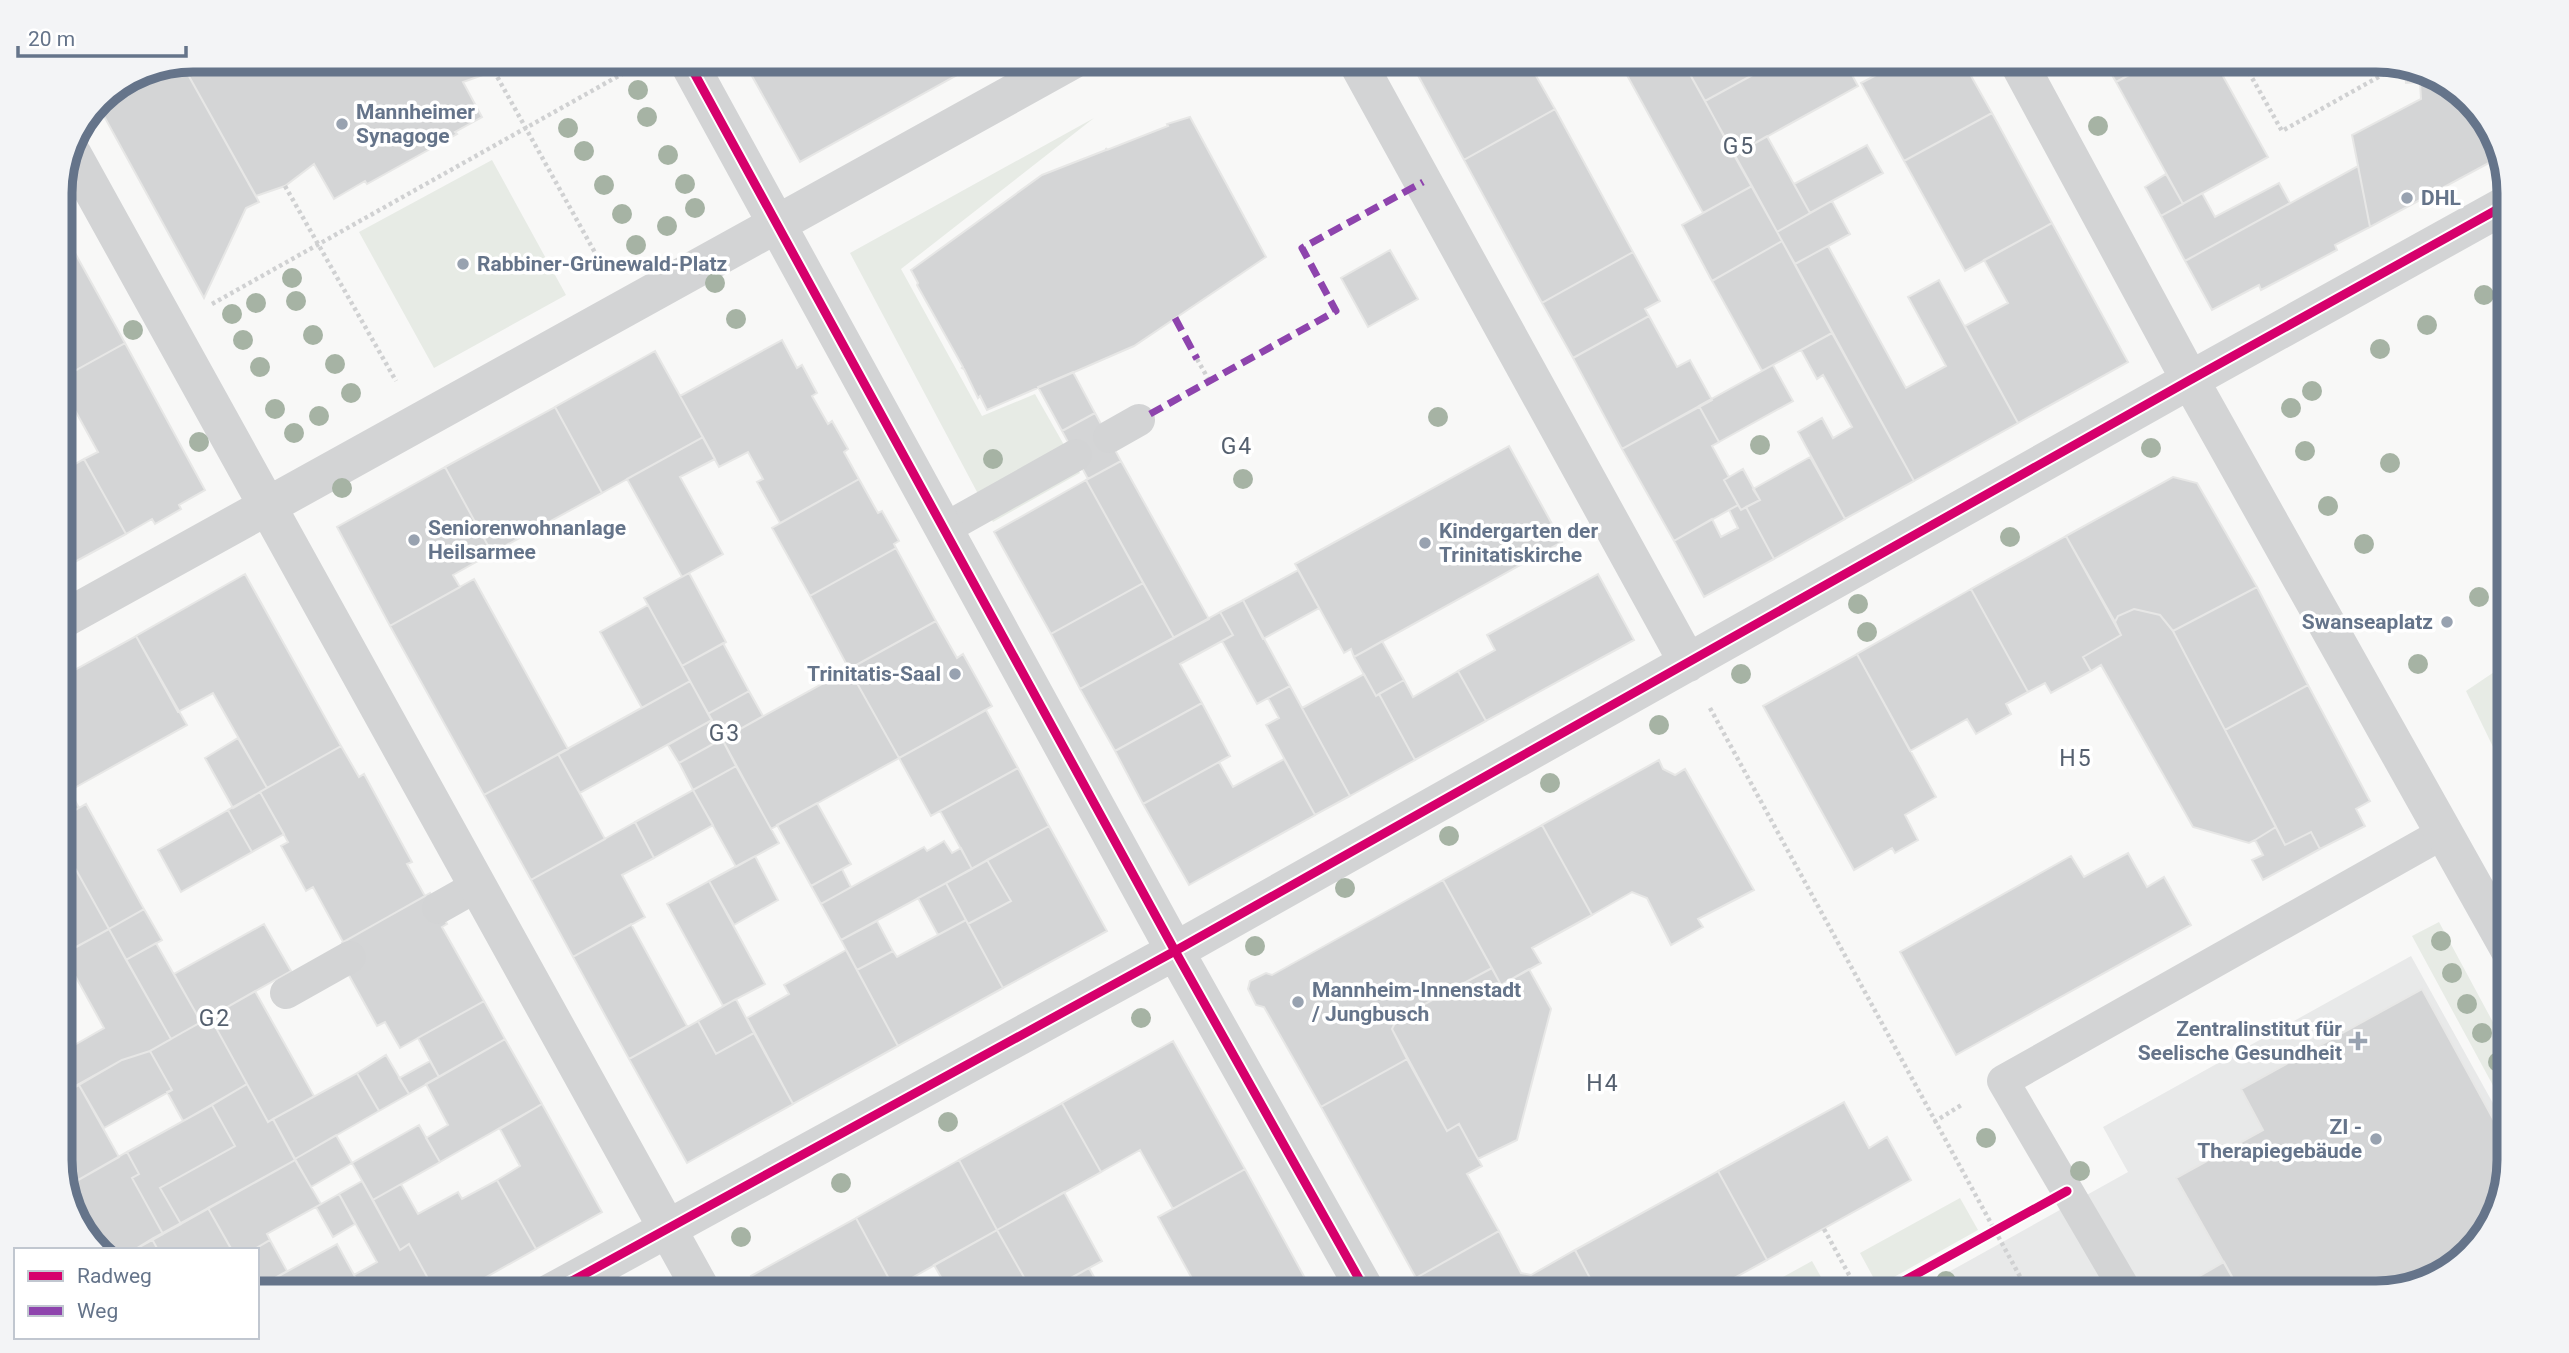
<svg xmlns="http://www.w3.org/2000/svg" width="2569" height="1353" viewBox="0 0 2569 1353" font-family="Roboto,sans-serif">
<style>
.built{fill:#e8e9e9}
.green{fill:#e7ebe5}
.building{fill:#d4d5d6;stroke:#e7e7e6;stroke-width:2}
.lines{fill:none;stroke-linecap:round;stroke-linejoin:round}
.path{stroke:#d0d1d2;stroke-width:4.5;stroke-dasharray:3.5 3.5;stroke-linecap:butt}
.lane{stroke:#d3d4d5;stroke-width:32}
.street{stroke:#d3d4d5;stroke-width:38}
.quiet{stroke:#8e44ad;stroke-width:7;stroke-dasharray:14 7;stroke-linecap:butt}
.cycleway-casing{stroke:#fff;stroke-width:13}
.cycleway{stroke:#d6006c;stroke-width:9}
.tree{fill:#a6b3a4}
.poi-dot{fill:#98a2b0;stroke:#fff;stroke-width:2.5}
.labels{text-anchor:middle;dominant-baseline:central;stroke-width:7;stroke-linejoin:round;paint-order:stroke}
.poi-label{font-size:21px;font-weight:bold;fill:#65748a;stroke:#fff;text-anchor:start}
.neighbourhood-label{font-size:23px;letter-spacing:2px;fill:#545f6e;stroke:#fff}
.rim{fill:none;stroke:#65748a;stroke-width:9}
</style>
<rect width="100%" height="100%" fill="#f8f8f7"/>
<path class="built" d="M2411,956L2509,1132V1160L2496,1220L2450,1271L2377,1293H1911L2128,1172L2103,1127Z"/>
<path class="green" d="M1094,118L901,269L982,416L1035,394L1080,473L993,522L850,253Z
M492,160L566,295L434,368L359,232Z
M2509,662V780L2466,691Z
M2439,922L2509,1052V1115L2412,936Z
M1960,1198L1978,1230L1878,1286L1860,1253Z
M1812,1261L1830,1293H1754Z
M1964,1279L1972,1293H1938Z"/>
<path class="building" d="M193,60H509L494,71L463,82L482,117L455,132L457,134L367,184L365,181L334,199L314,164L285,186L256,196L181,62Z
M743,60H965L970,68L800,162Z
M965,60H984L970,68Z
M1410,60H1430L1414,68Z
M1430,60H1527L1555,109L1464,160L1414,68Z
M1639,60H1682L1752,186L1703,213L1623,68Z
M1682,60H1740L1749,77L1705,101Z
M1780,60H1844L1858,86L1734,155L1705,101Z
M1872,60H1905L1880,74Z
M1905,60H1962L1992,113L1904,161L1861,83Z
M2103,60H2157L2116,82Z
M2157,60H2214L2268,157L2183,204L2116,82Z
M179,62L99,107L97,103L99,98L142,69Z
M181,62L259,202L246,208L204,298L99,107Z
M2405,66L2436,73L2487,119L2500,157L2370,227L2352,135L2421,99L2420,82L2406,83Z
M1555,109L1633,252L1542,303L1464,160Z
M1992,113L2052,223L1965,271L1904,161Z
M1190,117L1266,257L1134,346L987,410L980,396L978,398L964,369L962,368L963,367L917,285L918,283L911,270L1042,175L1106,150V148L1107,150L1168,126L1167,124Z
M1767,136L1810,213L1777,232L1734,155Z
M1867,145L1883,173L1810,213L1794,184Z
M2358,166L2370,227L2335,245L2337,250L2261,290L2259,285L2212,310L2185,261Z
M2166,174L2183,204L2161,216L2145,187Z
M2279,183L2290,203L2185,261L2161,216L2202,193L2215,217Z
M1752,186L1782,241L1712,281L1682,225Z
M1832,201L1850,234L1795,264L1777,232Z
M2052,223L2128,362L2018,423L1965,326L2008,303L1984,260Z
M60,226L75,253L60,261Z
M1782,241L1832,333L1762,371L1712,281Z
M1828,246L1906,388L1946,366L1908,297L1939,280L2018,423L1914,481L1795,264Z
M1390,250L1418,299L1368,327L1341,278Z
M1633,252L1660,301L1645,309L1649,316L1573,358L1542,303Z
M75,253L125,343L60,379V261Z
M1649,316L1677,367L1690,360L1712,400L1622,449L1573,358Z
M1832,333L1914,481L1845,519L1798,432L1822,418L1833,438L1852,427L1823,375L1817,379L1801,350Z
M782,340L797,368L802,365L817,393L812,396L828,424L832,421L848,449L844,452L859,479L780,523L757,482L763,479L748,452L719,467L680,396Z
M125,343L205,490L179,505L181,509L155,524L152,519L126,534L84,459L98,452L60,383V379Z
M655,351L703,437L602,493L555,407Z
M1773,365L1793,401L1719,442L1699,406Z
M1073,372L1095,413L1062,431L1038,387Z
M1699,406L1719,442L1712,446L1729,477L1724,480L1738,505L1674,541L1622,449Z
M555,407L602,493L492,553L445,467Z
M1095,413L1121,461L1088,479L1062,431Z
M703,437L715,459L680,477L723,554L682,577L627,479Z
M1509,446L1562,542L1354,657L1351,649L1344,653L1295,564Z
M1810,457L1845,519L1774,559L1746,507L1760,500L1753,489Z
M84,459L126,534L60,570V473Z
M1121,461L1209,619L1174,638L1086,480Z
M445,467L492,553L453,575L460,587L390,626L337,527Z
M1743,469L1760,500L1741,510L1724,480Z
M2173,477L2197,483L2257,587L2173,631L2160,615L2134,609L2118,616L2115,622L2066,536Z
M859,479L878,513L882,511L899,541L894,544L896,548L810,596L772,528Z
M1086,480L1143,583L1051,634L994,532Z
M1738,505L1741,510L1746,507L1774,559L1704,597L1674,541L1712,519L1721,537L1738,528L1729,510Z
M2066,536L2121,635L2083,657L2091,671L2051,693L2045,683L2028,692L1971,589Z
M896,548L936,621L849,669L810,596Z
M1298,570L1319,608L1263,639L1243,600Z
M689,573L726,642L682,666L644,598Z
M245,574L341,746L267,788L213,693L178,712L136,636Z
M1598,574L1634,640L1486,721L1458,671L1495,650L1487,635Z
M474,579L568,749L484,795L390,626Z
M1143,583L1174,638L1080,689L1051,634Z
M2257,587L2308,685L2225,730L2173,631Z
M1971,589L2028,692L2006,704L2011,714L1976,734L1967,719L1910,751L1857,654Z
M1243,600L1290,686L1257,704L1222,641L1233,635L1220,612Z
M648,605L690,681L642,708L600,632Z
M2134,609L2160,615L2173,631L2276,827L2255,840L2249,843L2193,827L2101,665L2091,671L2083,657L2121,635L2115,622L2118,616Z
M1220,612L1233,635L1180,664L1202,703L1115,751L1080,689Z
M936,621L957,658L963,654L992,706L899,758L849,669Z
M136,636L187,725L69,791L60,774V678Z
M1382,641L1404,680L1376,696L1354,657Z
M723,643L749,691L708,714L682,666Z
M1857,654L1936,797L1905,815L1918,840L1895,853L1892,848L1854,870L1763,706Z
M849,669L899,758L771,829L722,739Z
M1458,671L1486,721L1415,760L1379,694L1404,680L1413,697Z
M1364,674L1376,696L1379,694L1415,760L1350,796L1302,708Z
M690,681L712,720L580,793L558,754Z
M2308,685L2370,801L2356,809L2365,826L2320,849L2311,832L2285,845L2225,730Z
M1290,686L1350,796L1315,815L1266,725L1279,718L1268,698Z
M749,691L763,716L722,739L708,714Z
M1202,703L1230,756L1143,804L1115,751Z
M986,710L1018,768L931,816L899,758Z
M712,720L722,739L679,763L668,745Z
M238,738L267,788L233,808L205,758Z
M722,739L736,766L693,790L679,763Z
M341,746L359,777L364,774L412,862L407,864L425,896L343,942L313,887L306,891L281,846L288,842L260,792Z
M558,754L605,839L531,880L484,795Z
M1284,759L1315,815L1189,885L1143,804L1219,762L1233,787Z
M1659,760L1663,769L1675,775L1685,769L1754,890L1698,919L1703,927L1671,945L1647,898L1632,892L1592,915L1542,825Z
M736,766L779,843L736,867L693,790Z
M1018,768L1049,826L972,869L940,811Z
M60,774L79,808L60,819Z
M693,790L713,825L654,858L635,822Z
M260,792L284,834L252,852L228,810Z
M817,803L851,864L811,886L777,825Z
M86,804L144,909L109,929L60,841V819Z
M228,810L252,852L181,892L158,850Z
M635,822L654,858L622,875L645,917L573,957L531,880Z
M1542,825L1592,915L1532,948L1541,963L1501,985L1443,880Z
M1049,826L1107,931L1003,988L968,924L1011,901L987,860Z
M2276,827L2285,845L2311,832L2320,849L2263,880L2252,860L2263,855L2255,840Z
M60,841L109,929L60,956Z
M944,841L952,853L961,848L972,869L841,940L821,904L924,847L927,851Z
M2128,853L2147,887L2164,877L2191,925L1956,1055L1900,952L2071,856L2084,877Z
M755,856L778,900L734,925L709,881Z
M987,860L1011,901L968,924L946,883Z
M842,869L851,887L821,904L811,886Z
M1443,880L1492,968L1397,1019L1392,1029L1407,1059L1321,1107L1264,1007L1256,1005L1248,989L1250,981L1266,973L1272,975Z
M709,881L765,984L723,1006L667,904Z
M946,883L966,920L938,935L918,898Z
M430,893L447,924L442,927L484,1001L400,1048L385,1022L377,1026L346,970L354,966L342,943Z
M144,909L162,940L126,960L109,929Z
M966,920L1003,988L898,1046L857,970L893,951L897,957Z
M877,921L893,951L857,970L841,940Z
M264,924L291,971L201,1022L174,974Z
M631,924L687,1026L629,1059L573,957Z
M109,929L171,1039L150,1051L122,1060L68,1090L60,1074L72,1065L64,1051L104,1028L63,954Z
M156,943L201,1022L171,1039L126,960Z
M846,950L898,1046L793,1104L747,1018L789,994L784,985Z
M1492,968L1501,985L1529,969L1551,1009L1517,1140L1478,1159L1459,1124L1447,1131L1392,1029L1397,1019Z
M2422,989L2509,1148L2510,1160L2496,1220L2450,1271L2377,1293H2241L2176,1178L2263,1130L2241,1089Z
M255,991L314,1096L268,1122L210,1017Z
M736,999L754,1033L716,1054L698,1021Z
M484,1001L505,1039L439,1077L418,1038Z
M210,1017L247,1084L183,1121L167,1092L172,1090L150,1051Z
M698,1021L716,1054L754,1033L793,1104L687,1163L629,1059Z
M505,1039L542,1104L440,1162L426,1138L448,1125L426,1084Z
M1173,1041L1245,1169L1173,1209L1140,1150L1101,1172L1062,1103Z
M150,1051L172,1090L104,1128L79,1085L122,1060Z
M386,1055L409,1094L379,1111L357,1073Z
M1407,1059L1447,1131L1459,1124L1482,1166L1467,1174L1499,1231L1416,1278L1321,1107Z
M430,1061L439,1077L409,1094L399,1078Z
M357,1073L379,1111L295,1159L273,1119Z
M60,1074L68,1090L60,1095Z
M247,1084L268,1122L273,1119L295,1160L181,1224L160,1188L235,1146L212,1105Z
M79,1085L119,1157L66,1187L60,1169V1095Z
M1844,1102L1869,1148L1887,1137L1911,1180L1767,1260L1718,1171Z
M1062,1103L1101,1172L997,1230L959,1160Z
M542,1104L602,1212L536,1249L497,1180L520,1166L500,1129Z
M212,1105L235,1146L160,1188L181,1224L163,1234L132,1178L139,1174L127,1152Z
M419,1125L440,1162L373,1200L352,1163Z
M336,1135L352,1163L311,1187L295,1159Z
M127,1152L139,1174L132,1178L163,1234L134,1250H100L82,1234L66,1187Z
M295,1160L321,1204L267,1234L270,1240L253,1250H232L208,1208Z
M959,1160L997,1230L894,1288L856,1218Z
M1245,1169L1312,1291L1306,1293H1200L1158,1217Z
M1718,1171L1767,1260L1707,1293H1598L1575,1250Z
M497,1180L536,1249L458,1293H436L409,1244L400,1250L373,1200L401,1184L418,1214L458,1192L462,1199Z
M362,1181L400,1250L409,1244L436,1293H364L354,1275L377,1262L339,1194Z
M1064,1192L1102,1261L1043,1293H1033L997,1230Z
M339,1194L355,1224L333,1237L316,1207Z
M208,1208L230,1247L226,1250H158L152,1239Z
M856,1218L894,1288L884,1293H761L751,1276Z
M997,1230L1033,1293H950L934,1265Z
M1499,1231L1521,1273L1531,1275L1575,1250L1598,1293H1424L1416,1278Z
M152,1239L158,1250H134Z
M270,1240L287,1271L257,1288V1250H253Z
M337,1244L364,1293H257V1288Z
M2224,1262L2241,1293H2207L2198,1277Z
M1089,1268L1103,1293H1045Z"/>
<g class="lines">
<path class="path" d="M2242,60L2282,131L2382,75V61
M494,71L603,267
M285,186L396,381
M212,304L638,65
M1197,359L1210,382
M1710,708L2029,1293
M1934,1122L1963,1104
M1824,1229L1859,1293
M1711,1291L1712,1293"/>
<path class="lane" d="M1109,437L1139,420
M944,529L1076,455
M438,908L477,886
M286,993L350,957
M2127,1293L2003,1081L2445,832"/>
<path class="street" d="M687,60L1175,951L1367,1293
M1356,60L1688,663
M2017,60L2190,380L2509,949
M73,155L703,1293
M60,621L1073,60
M550,1293L1175,951L2190,380L2509,203"/>
<path class="quiet" d="M1175,318L1197,359
M1150,414L1336,311L1302,248L1423,182"/>
<defs>
<path id="cycleway" d="M687,60L1175,951L1367,1293
M550,1293L1175,951L2190,380L2509,203
M1882,1293L2067,1191"/>
</defs>
<use href="#cycleway" class="cycleway-casing"/>
<use href="#cycleway" class="cycleway"/>
</g>
<g class="tree">
<circle cx="638" cy="90" r="10"/>
<circle cx="647" cy="117" r="10"/>
<circle cx="2098" cy="126" r="10"/>
<circle cx="568" cy="128" r="10"/>
<circle cx="584" cy="151" r="10"/>
<circle cx="668" cy="155" r="10"/>
<circle cx="685" cy="184" r="10"/>
<circle cx="604" cy="185" r="10"/>
<circle cx="695" cy="208" r="10"/>
<circle cx="622" cy="214" r="10"/>
<circle cx="667" cy="226" r="10"/>
<circle cx="636" cy="245" r="10"/>
<circle cx="292" cy="278" r="10"/>
<circle cx="715" cy="283" r="10"/>
<circle cx="2484" cy="295" r="10"/>
<circle cx="296" cy="301" r="10"/>
<circle cx="256" cy="303" r="10"/>
<circle cx="232" cy="314" r="10"/>
<circle cx="736" cy="319" r="10"/>
<circle cx="2427" cy="325" r="10"/>
<circle cx="133" cy="330" r="10"/>
<circle cx="313" cy="335" r="10"/>
<circle cx="243" cy="340" r="10"/>
<circle cx="2380" cy="349" r="10"/>
<circle cx="335" cy="364" r="10"/>
<circle cx="260" cy="367" r="10"/>
<circle cx="2312" cy="391" r="10"/>
<circle cx="351" cy="393" r="10"/>
<circle cx="2291" cy="408" r="10"/>
<circle cx="275" cy="409" r="10"/>
<circle cx="319" cy="416" r="10"/>
<circle cx="1438" cy="417" r="10"/>
<circle cx="294" cy="433" r="10"/>
<circle cx="199" cy="442" r="10"/>
<circle cx="1760" cy="445" r="10"/>
<circle cx="2151" cy="448" r="10"/>
<circle cx="2305" cy="451" r="10"/>
<circle cx="993" cy="459" r="10"/>
<circle cx="2390" cy="463" r="10"/>
<circle cx="1243" cy="479" r="10"/>
<circle cx="342" cy="488" r="10"/>
<circle cx="2328" cy="506" r="10"/>
<circle cx="2010" cy="537" r="10"/>
<circle cx="2364" cy="544" r="10"/>
<circle cx="2479" cy="597" r="10"/>
<circle cx="1858" cy="604" r="10"/>
<circle cx="1867" cy="632" r="10"/>
<circle cx="2418" cy="664" r="10"/>
<circle cx="1741" cy="674" r="10"/>
<circle cx="1659" cy="725" r="10"/>
<circle cx="1550" cy="783" r="10"/>
<circle cx="1449" cy="836" r="10"/>
<circle cx="1345" cy="888" r="10"/>
<circle cx="2441" cy="941" r="10"/>
<circle cx="1255" cy="946" r="10"/>
<circle cx="2452" cy="973" r="10"/>
<circle cx="2467" cy="1004" r="10"/>
<circle cx="1141" cy="1018" r="10"/>
<circle cx="2482" cy="1033" r="10"/>
<circle cx="2498" cy="1062" r="10"/>
<circle cx="948" cy="1122" r="10"/>
<circle cx="1986" cy="1138" r="10"/>
<circle cx="2080" cy="1171" r="10"/>
<circle cx="841" cy="1183" r="10"/>
<circle cx="741" cy="1237" r="10"/>
<circle cx="1946" cy="1281" r="10"/>
</g>
<g class="poi-dot">
<circle cx="342" cy="124" r="7"/>
<circle cx="2407" cy="198" r="7"/>
<circle cx="463" cy="264" r="7"/>
<circle cx="414" cy="540" r="7"/>
<circle cx="1425" cy="543" r="7"/>
<circle cx="2447" cy="622" r="7"/>
<circle cx="955" cy="674" r="7"/>
<circle cx="1298" cy="1002" r="7"/>
<path d="M2354.5 1030.5h7v7h7v7h-7v7h-7v-7h-7v-7h7z"/>
<circle cx="2376" cy="1139" r="7"/>
</g>
<g class="labels">
<g class="poi-label">
<text x="356" y="112">Mannheimer<tspan x="356" dy="24">Synagoge</tspan></text>
<text x="2421" y="198">DHL</text>
<text x="477" y="264">Rabbiner-Grünewald-Platz</text>
<text x="428" y="528">Seniorenwohnanlage<tspan x="428" dy="24">Heilsarmee</tspan></text>
<text x="1439" y="531">Kindergarten der<tspan x="1439" dy="24">Trinitatiskirche</tspan></text>
<text x="2433" y="622" text-anchor="end">Swanseaplatz</text>
<text x="941" y="674" text-anchor="end">Trinitatis-Saal</text>
<text x="1312" y="990">Mannheim-Innenstadt<tspan x="1312" dy="24">/ Jungbusch</tspan></text>
<text x="2342" y="1029" text-anchor="end">Zentralinstitut für<tspan x="2342" dy="24">Seelische Gesundheit</tspan></text>
<text x="2362" y="1127" text-anchor="end">ZI -<tspan x="2362" dy="24">Therapiegebäude</tspan></text>
</g>
<g class="neighbourhood-label">
<text x="1739" y="146">G5</text>
<text x="1237" y="446">G4</text>
<text x="725" y="733">G3</text>
<text x="2076" y="758">H5</text>
<text x="215" y="1018">G2</text>
<text x="1603" y="1083">H4</text>
</g>
</g>
<path d="M0 0H2569V1353H0ZM193 72H2376A121 121 0 0 1 2497 193V1160A121 121 0 0 1 2376 1281H193A121 121 0 0 1 72 1160V193A121 121 0 0 1 193 72Z" fill="#f3f4f6" fill-rule="evenodd"/>
<path class="rim" d="M193 72H2376A121 121 0 0 1 2497 193V1160A121 121 0 0 1 2376 1281H193A121 121 0 0 1 72 1160V193A121 121 0 0 1 193 72Z"/>
<rect x="14" y="1248" width="245" height="91" fill="#ffffff" stroke="#c1c7d0" stroke-width="2"/>
<rect x="28" y="1271" width="35" height="10" fill="#d6006c" stroke="#c1c7d0" stroke-width="2"/>
<text x="77" y="1283" font-size="21" fill="#65748a">Radweg</text>
<rect x="28" y="1306" width="35" height="10" fill="#8e44ad" stroke="#c1c7d0" stroke-width="2"/>
<text x="77" y="1318" font-size="21" fill="#65748a">Weg</text>
<path d="M18 46v10h168v-10" fill="none" stroke="#65748a" stroke-width="3.5"/>
<text x="28" y="46" font-size="21" fill="#65748a" stroke="#ffffff" stroke-width="5" paint-order="stroke">20 m</text>
</svg>
